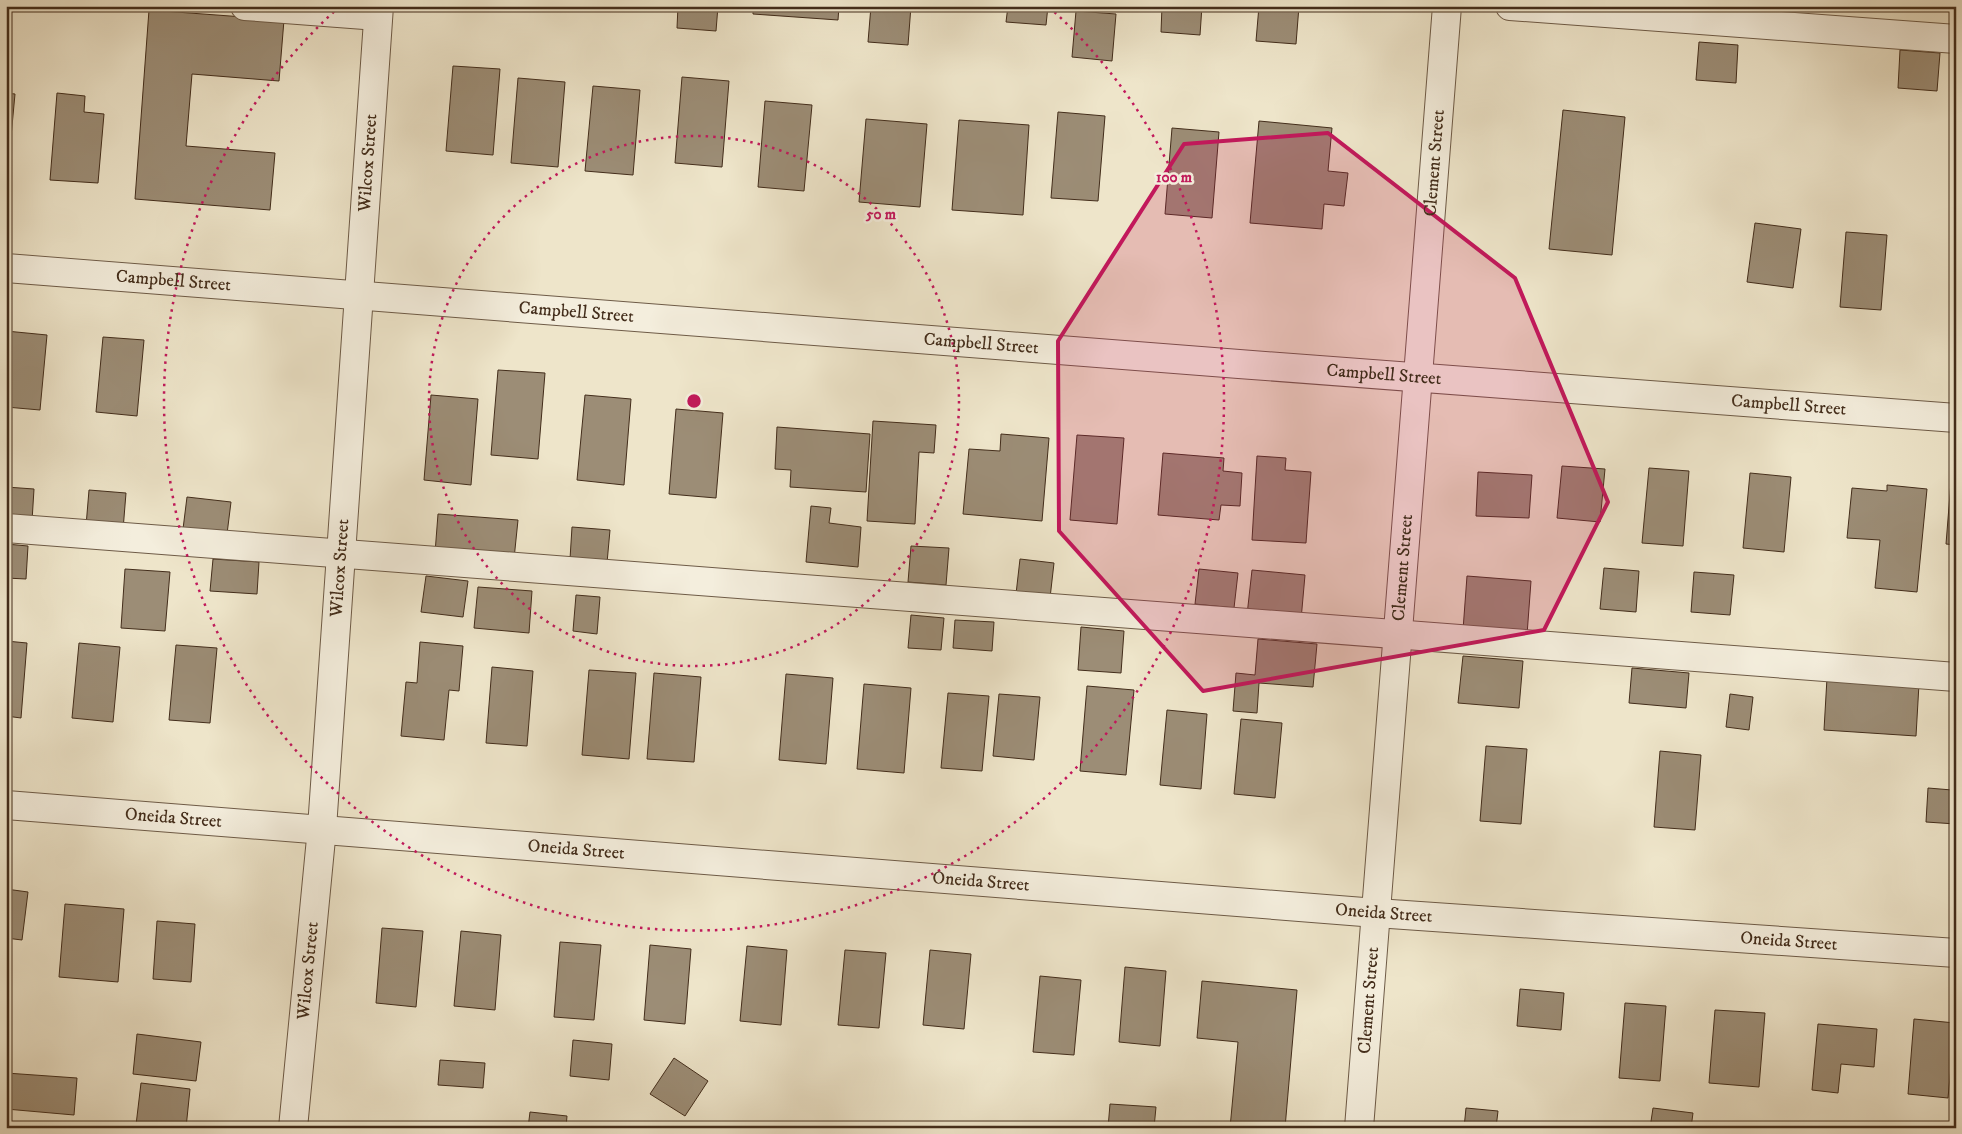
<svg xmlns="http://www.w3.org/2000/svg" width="1962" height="1134" viewBox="0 0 1962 1134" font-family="'IM FELL DW Pica',serif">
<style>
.building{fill:#9c8d76;stroke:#432d1b}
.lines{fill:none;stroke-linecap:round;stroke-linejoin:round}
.minor-casing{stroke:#6e5b47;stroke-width:30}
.minor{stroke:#f4eedd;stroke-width:28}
.marked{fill:#c2185b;fill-opacity:0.2;stroke:#c2185b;stroke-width:4;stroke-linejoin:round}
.ring{fill:none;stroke:#c2185b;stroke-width:2.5;stroke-dasharray:2.5 5}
.labels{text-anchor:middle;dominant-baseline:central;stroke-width:5;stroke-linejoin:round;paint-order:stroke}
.street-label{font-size:18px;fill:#432d1b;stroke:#f4eedd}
.centre{fill:#c2185b;stroke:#f4eedd;stroke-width:2.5}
.ring-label{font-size:15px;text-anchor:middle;font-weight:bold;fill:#c2185b;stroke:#f4eedd;stroke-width:5;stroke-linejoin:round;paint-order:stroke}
</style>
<rect width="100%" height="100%" fill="#eee5ca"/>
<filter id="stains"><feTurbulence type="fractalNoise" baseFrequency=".004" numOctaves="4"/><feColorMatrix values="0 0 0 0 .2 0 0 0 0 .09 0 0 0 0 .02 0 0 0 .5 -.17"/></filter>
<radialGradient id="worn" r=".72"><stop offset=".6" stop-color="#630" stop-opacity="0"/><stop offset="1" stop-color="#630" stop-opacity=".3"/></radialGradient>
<path class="building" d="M550,6H590V10Z
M678,6H718L716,31L677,28Z
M753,6H839L838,20L753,14Z
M871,6H911L908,45L868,42Z
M1008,6H1048L1046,25L1006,22Z
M1162,6H1202L1200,35L1161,32Z
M1259,6H1299L1296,44L1256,41Z
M149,10L284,20L279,81L192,74L186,146L275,153L270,210L135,199Z
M1076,11L1116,14L1112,61L1072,57Z
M1699,42L1738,45L1736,83L1696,80Z
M1900,50L1940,53L1937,91L1898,88Z
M453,66L500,69L493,155L446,151Z
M682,77L729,81L722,167L675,163Z
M518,78L565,82L558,167L511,163Z
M593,86L640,90L633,175L585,171Z
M6,93L15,94L8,169H6Z
M57,93L85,96L84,112L104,114L98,183L50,180Z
M765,101L812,105L804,191L758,187Z
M1563,110L1625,117L1612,255L1549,249Z
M1058,112L1105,116L1098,201L1051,198Z
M866,119L927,124L920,207L859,202Z
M959,120L1029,125L1023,215L952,210Z
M1259,121L1332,128L1328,171L1348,173L1344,206L1324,204L1322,229L1250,223Z
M1172,128L1219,132L1212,218L1165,214Z
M1755,223L1801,229L1793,288L1747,282Z
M1846,232L1887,235L1881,310L1840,307Z
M1956,286V329H1952Z
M6,331L47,335L40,410L6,407Z
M103,337L144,340L137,416L96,412Z
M498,370L545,373L538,459L491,455Z
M431,395L478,399L471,485L424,480Z
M585,395L631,399L624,485L577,480Z
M676,409L723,413L716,498L669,494Z
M873,421L936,425L934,453L919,452L915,524L867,521Z
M777,427L870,434L866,492L790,487L791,470L775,469Z
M1001,434L1049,438L1042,521L963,514L969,449L1000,451Z
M1077,435L1124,438L1117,524L1070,520Z
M1163,453L1224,458L1223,471L1242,473L1240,506L1221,505L1219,520L1158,515Z
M1257,456L1286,458L1285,470L1311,472L1306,543L1252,540Z
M1562,466L1605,469L1600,522L1557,518Z
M1649,468L1689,471L1683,546L1642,543Z
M1952,469H1956V545L1946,544Z
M1478,472L1532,475L1529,518L1476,516Z
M1750,473L1791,477L1784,552L1743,548Z
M1887,485L1927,489L1917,592L1875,588L1880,540L1847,538L1852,488L1887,491Z
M6,487L34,489L32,521L6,520Z
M89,490L126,493L123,530L86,526Z
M187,497L231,502L227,534L183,529Z
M811,506L831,508L829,523L861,527L858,567L806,562Z
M438,514L518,520L514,559L435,553Z
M572,527L610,530L607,563L570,559Z
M6,544L28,546L26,579L6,578Z
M911,546L949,548L946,585L908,582Z
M213,559L259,562L257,594L210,591Z
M1020,559L1054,563L1050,598L1016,594Z
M1604,568L1639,571L1636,612L1600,609Z
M125,569L170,572L165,631L121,628Z
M1199,569L1238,573L1234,608L1195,604Z
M1252,570L1305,575L1301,620L1247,615Z
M1694,572L1734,575L1730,615L1691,612Z
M426,576L468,581L463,617L421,612Z
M1467,576L1531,581L1527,635L1463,630Z
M478,587L532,591L529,633L474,628Z
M576,595L600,597L597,634L573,631Z
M911,615L944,618L941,650L908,648Z
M955,620L994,622L992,651L953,648Z
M1081,627L1124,631L1121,673L1078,670Z
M1258,639L1317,644L1313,687L1259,683L1257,713L1233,711L1236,673L1255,675Z
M6,641L27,643L21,718L6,716Z
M420,642L463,646L459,691L449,690L444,740L401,736L406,682L417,683Z
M79,643L120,647L113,722L72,718Z
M176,645L217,648L210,723L169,720Z
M1463,656L1523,661L1519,708L1458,703Z
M492,667L533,671L527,746L486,743Z
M1632,668L1689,673L1686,708L1629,703Z
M589,670L636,673L629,759L582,755Z
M654,673L701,677L694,762L647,759Z
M786,674L833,678L826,764L779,760Z
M1827,678L1919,684L1916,736L1824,730Z
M864,684L911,688L904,773L857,769Z
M1087,686L1134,690L1126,775L1080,771Z
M948,693L989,696L982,771L941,768Z
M999,694L1040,697L1034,760L993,756Z
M1730,694L1753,697L1749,730L1726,727Z
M1167,710L1207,714L1201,789L1160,785Z
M1241,719L1282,723L1275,798L1234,794Z
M1486,746L1527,749L1521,824L1480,821Z
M1660,751L1701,755L1695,830L1654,827Z
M1953,768H1956V824L1926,822L1928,788L1952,790Z
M6,889L28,892L22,940L6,938Z
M65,904L124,909L118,982L59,977Z
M157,921L195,924L191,982L153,979Z
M382,928L423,931L416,1007L376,1003Z
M461,931L501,935L495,1010L454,1006Z
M560,942L601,945L594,1020L554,1017Z
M650,945L691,949L685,1024L644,1020Z
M747,946L787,950L781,1025L740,1021Z
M845,950L886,953L879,1028L838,1025Z
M930,950L971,954L964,1029L923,1025Z
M1125,967L1166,971L1160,1046L1119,1042Z
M1040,976L1081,980L1074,1055L1033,1052Z
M1202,981L1297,990L1285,1128H1230L1238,1042L1197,1038Z
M1520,989L1564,993L1561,1030L1517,1026Z
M1625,1003L1666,1006L1660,1081L1619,1078Z
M1715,1010L1765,1013L1759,1087L1709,1083Z
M1914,1019L1955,1023L1948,1098L1908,1094Z
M1818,1024L1877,1029L1874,1067L1841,1064L1838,1093L1812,1090Z
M137,1034L201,1042L196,1081L133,1074Z
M573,1040L612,1044L609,1080L570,1076Z
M674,1058L708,1081L685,1116L650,1094Z
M440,1060L485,1063L483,1088L438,1085Z
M6,1073L77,1078L74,1115L6,1109Z
M141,1083L190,1089L186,1128L136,1125Z
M1110,1104L1156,1107L1154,1128H1108Z
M1466,1108L1498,1111L1496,1128H1464Z
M1653,1108L1693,1113L1691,1128H1650Z
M530,1112L567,1116L566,1128H528Z"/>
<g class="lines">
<defs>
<g id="minor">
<path d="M245,6L378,16"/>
<path d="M1510,6L1956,39"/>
<path id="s1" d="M6,268L1239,364L1956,418"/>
<path d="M6,528L1956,677"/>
<path id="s2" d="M6,805L1376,913L1956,953"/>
<path id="s3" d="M293,1128L322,828L379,6"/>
<path id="s4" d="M1359,1128L1447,6"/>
</g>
</defs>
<use href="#minor" class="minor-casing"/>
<use href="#minor" class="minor"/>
</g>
<path class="marked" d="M1328,133L1515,278L1608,502L1544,630L1203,691L1059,531L1058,341L1184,144Z"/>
<g class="ring">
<circle cx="694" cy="401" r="265"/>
<path d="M1049 7A530 530 0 1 1 339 7"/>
</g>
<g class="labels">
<g class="street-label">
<text stroke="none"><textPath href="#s3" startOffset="968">Wilcox Street</textPath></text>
<text stroke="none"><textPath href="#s4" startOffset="968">Clement Street</textPath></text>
<text stroke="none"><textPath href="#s1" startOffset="168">Campbell Street</textPath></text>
<text stroke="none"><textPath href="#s1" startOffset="572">Campbell Street</textPath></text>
<text stroke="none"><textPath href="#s1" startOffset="978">Campbell Street</textPath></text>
<text stroke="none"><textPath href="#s1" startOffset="1382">Campbell Street</textPath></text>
<text stroke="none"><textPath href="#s1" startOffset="1788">Campbell Street</textPath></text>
<text stroke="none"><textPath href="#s3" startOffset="562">Wilcox Street</textPath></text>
<text stroke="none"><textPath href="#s4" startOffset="562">Clement Street</textPath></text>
<text stroke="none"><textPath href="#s2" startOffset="168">Oneida Street</textPath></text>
<text stroke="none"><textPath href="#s2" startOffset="572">Oneida Street</textPath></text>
<text stroke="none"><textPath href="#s2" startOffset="978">Oneida Street</textPath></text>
<text stroke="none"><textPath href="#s2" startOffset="1382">Oneida Street</textPath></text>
<text stroke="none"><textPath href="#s2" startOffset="1788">Oneida Street</textPath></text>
<text stroke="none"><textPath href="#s3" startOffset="158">Wilcox Street</textPath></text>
<text stroke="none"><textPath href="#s4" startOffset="128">Clement Street</textPath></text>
</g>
</g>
<circle cx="694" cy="401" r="8" class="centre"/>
<g class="ring-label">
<text x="1174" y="182">100 m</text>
<text x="881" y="219">50 m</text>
</g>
<rect width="1962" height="1134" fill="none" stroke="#eee5ca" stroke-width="25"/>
<rect x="8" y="8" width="1947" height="1119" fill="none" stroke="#432d1b" stroke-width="2.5"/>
<rect x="12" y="12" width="1937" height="1109" fill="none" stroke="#432d1b"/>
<rect width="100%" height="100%" filter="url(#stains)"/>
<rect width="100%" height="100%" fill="url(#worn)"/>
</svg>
